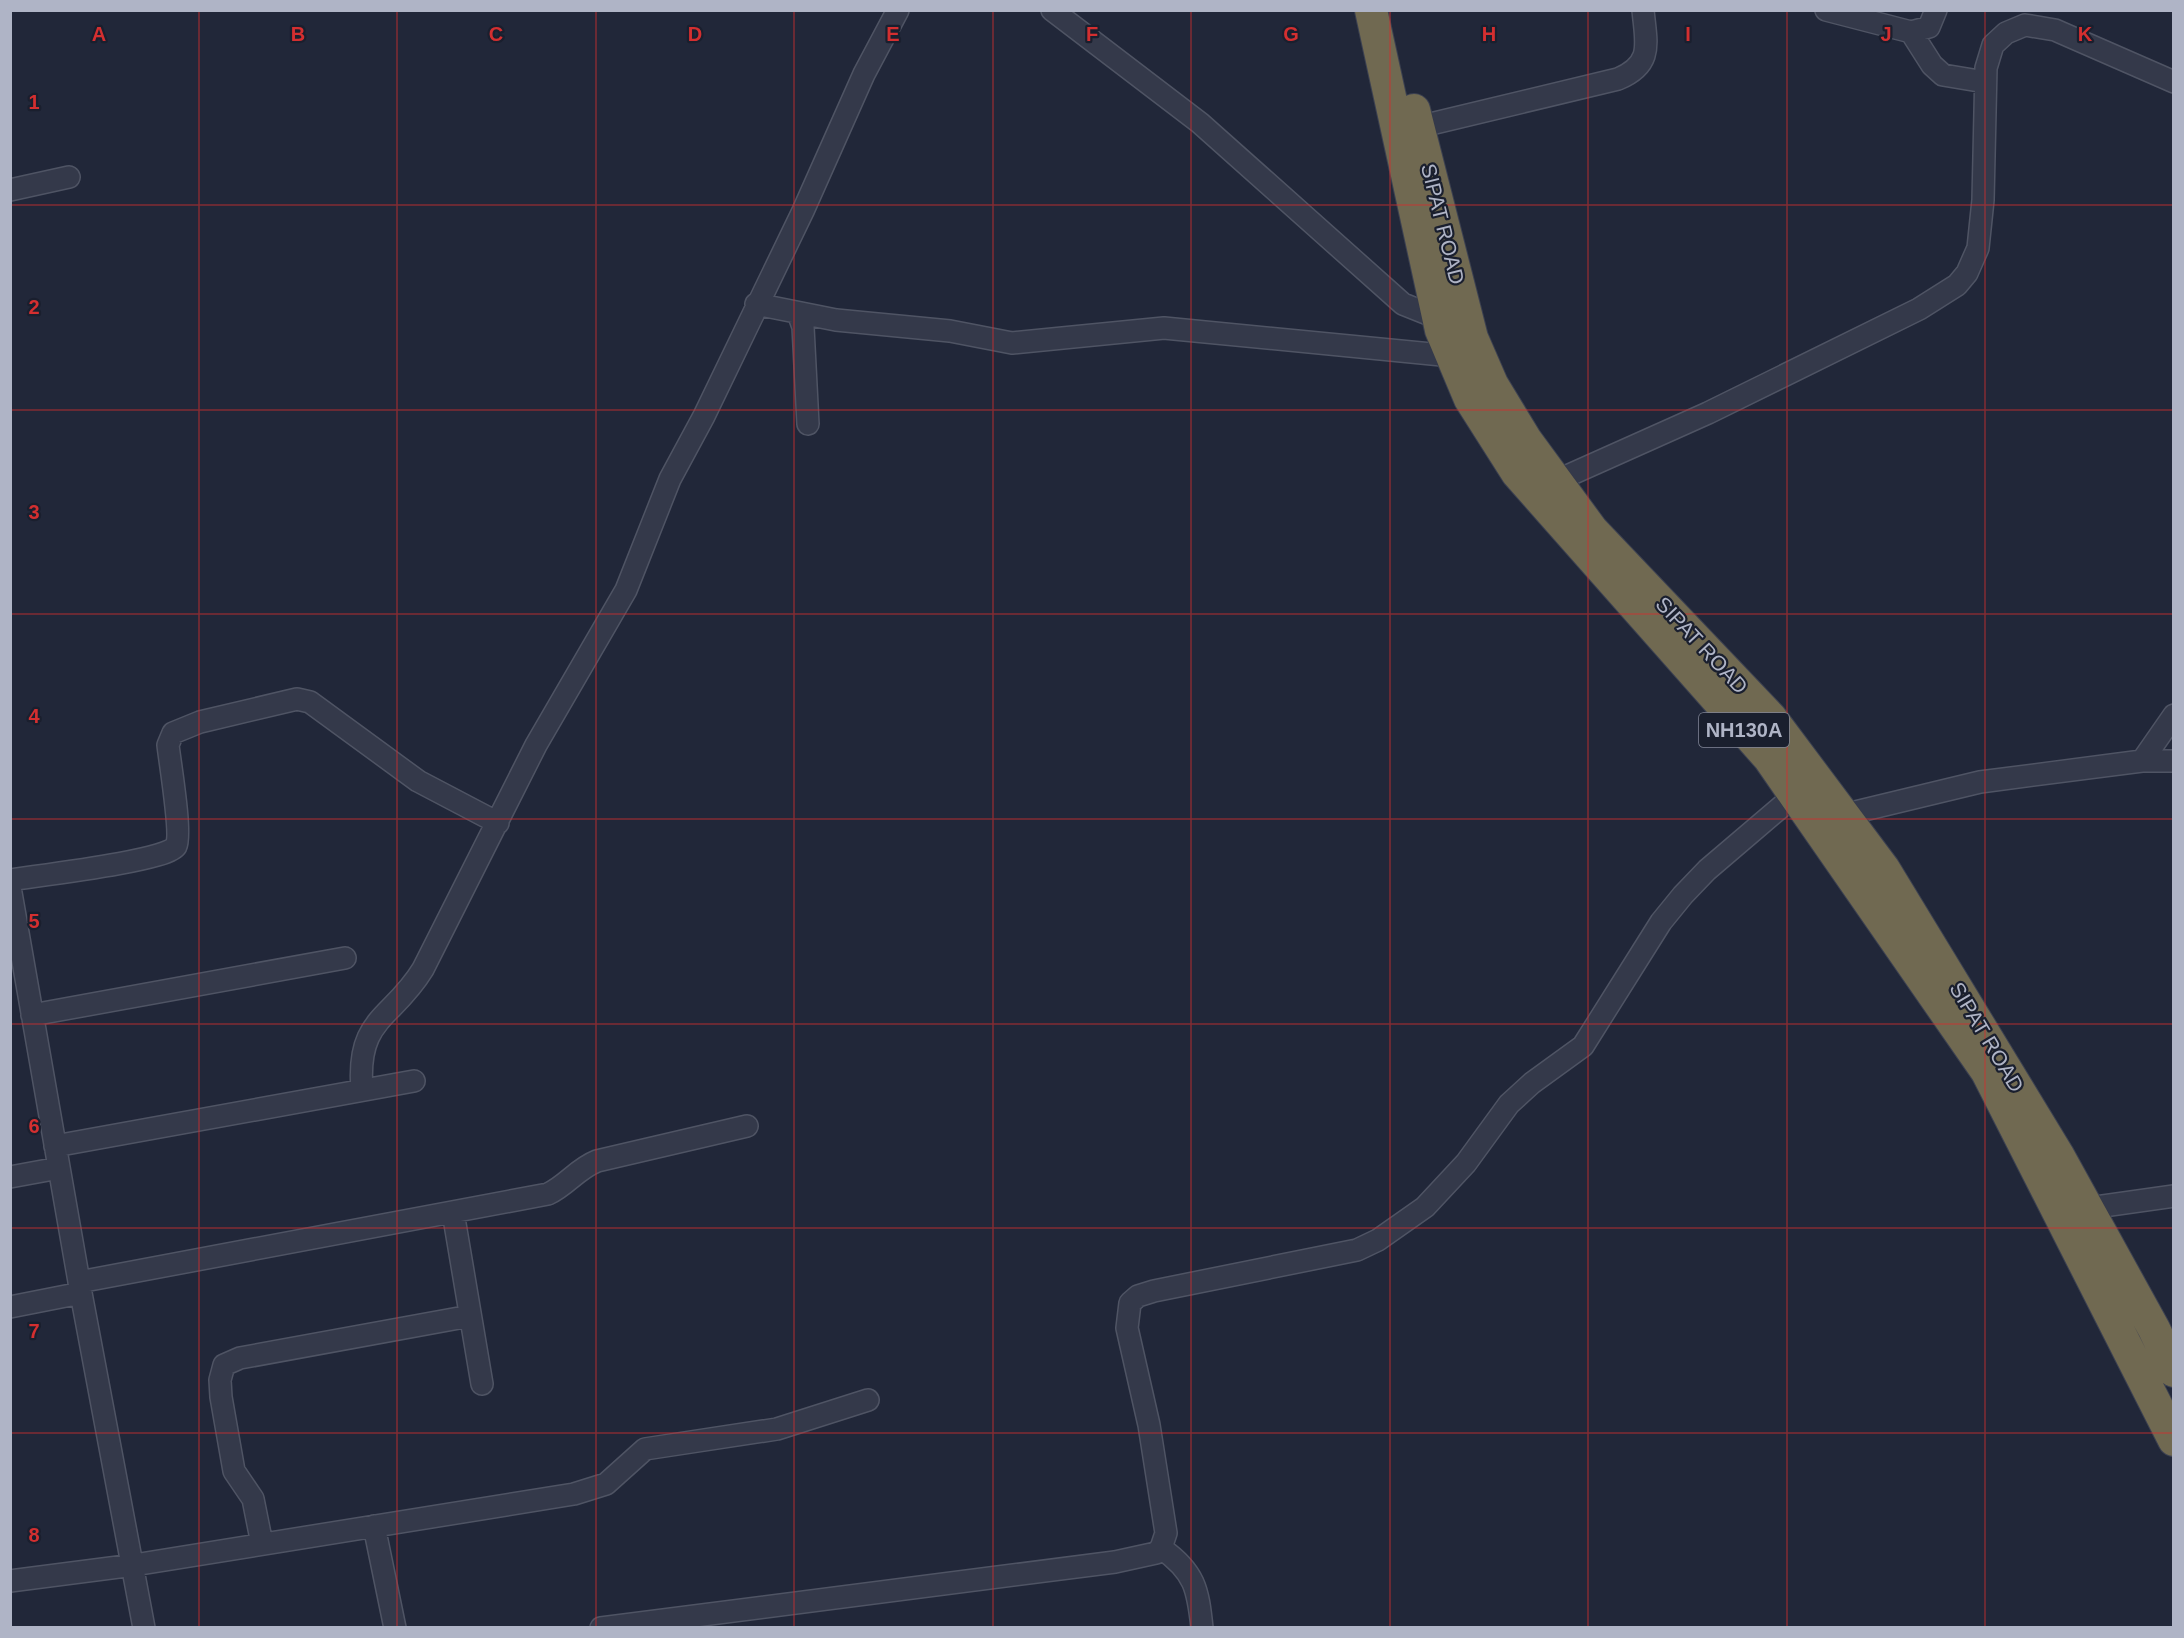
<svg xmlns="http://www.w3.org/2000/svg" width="2184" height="1638" viewBox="0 0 2184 1638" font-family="Helvetica,sans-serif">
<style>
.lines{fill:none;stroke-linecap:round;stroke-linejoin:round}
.minor-casing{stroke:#4f5464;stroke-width:24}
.highway-casing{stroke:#3c4151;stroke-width:34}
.minor{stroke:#34394a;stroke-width:21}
.highway{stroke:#706951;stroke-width:32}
.grid{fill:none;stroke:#d42f30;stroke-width:1.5;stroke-opacity:0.55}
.labels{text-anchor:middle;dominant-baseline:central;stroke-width:4.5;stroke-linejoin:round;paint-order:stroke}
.shield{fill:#1a1f2e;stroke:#828798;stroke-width:1.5}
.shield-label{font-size:20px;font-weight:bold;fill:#afb4c6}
.street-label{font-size:21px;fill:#afb4c6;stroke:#1a1f2e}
.grid-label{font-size:20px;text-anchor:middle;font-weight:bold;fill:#d42f30;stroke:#1a1f2e;stroke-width:4.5;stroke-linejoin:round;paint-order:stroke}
</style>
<rect width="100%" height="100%" fill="#212739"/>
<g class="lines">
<defs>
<path id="minor" d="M1052,10L1200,123L1403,304L1438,318
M1826,10L1911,32L1932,65L1943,75L1985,82
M1911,32L1929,27L1936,10
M1418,127L1618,79C1654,64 1646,43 1643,10
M10,190L69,177
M756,304L836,320L950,331L1012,343L1164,328L1452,356
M798,313L803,327L808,424
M1556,481L1708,413L1919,309L1957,285L1967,273L1978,248L1983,200L1986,68L1993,45L2006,33L2025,25L2055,30L2174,82
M2142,761L2174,715
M1843,815L1980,782L2142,761H2174
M10,880C34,876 168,861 176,846C182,834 170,763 168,745L173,733L200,722L297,699L310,702L418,781L498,823
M10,887L81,1293L144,1628
M32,1015L345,958
M362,1090C356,1017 392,1020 423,969L536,745L626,590L670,479L704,416L803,211L864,74L898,10
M55,1146L414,1081
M10,1177L59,1168
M2089,1208L2174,1196
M453,1212L482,1384
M79,1282L548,1194C567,1185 577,1169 597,1161L747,1126
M10,1307L81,1293
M374,1526L395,1628
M262,1544L253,1499L234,1471L221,1397L220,1380L224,1365L240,1358L470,1316
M1161,1548C1195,1572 1198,1589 1202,1628
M10,1581L134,1565L574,1494L606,1484L645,1449L777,1429L868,1400
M601,1628L1115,1562L1156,1553L1161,1548L1166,1533L1149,1425L1127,1328L1130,1303L1138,1296L1154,1291L1357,1250L1378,1240L1425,1207L1466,1163L1509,1104L1532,1083L1583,1046L1661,922L1683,895L1707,870L1795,795"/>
<path id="highway" d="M1371,10L1441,330L1470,399L1517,473L1769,758L1987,1072L2174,1440
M1414,110L1472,338L1492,384L1526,440L1592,530L1771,718L1884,869L2058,1155L2154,1329L2174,1371"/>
</defs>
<use href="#minor" class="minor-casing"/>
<use href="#highway" class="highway-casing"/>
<use href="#minor" class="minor"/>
<use href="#highway" class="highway"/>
</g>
<path class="grid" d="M199,10V1628M397,10V1628M596,10V1628M794,10V1628M993,10V1628M1191,10V1628M1390,10V1628M1588,10V1628M1787,10V1628M1985,10V1628M10,205H2174M10,410H2174M10,614H2174M10,819H2174M10,1024H2174M10,1228H2174M10,1433H2174"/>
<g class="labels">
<rect class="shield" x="1699" y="713" width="90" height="34" rx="4.5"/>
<g class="shield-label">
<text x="1744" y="730">NH130A</text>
</g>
<g class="street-label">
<text transform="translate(1443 224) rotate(76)">SIPAT ROAD</text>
<text transform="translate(1702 645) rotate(47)">SIPAT ROAD</text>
<text transform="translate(1987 1037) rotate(59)">SIPAT ROAD</text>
</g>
</g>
<g class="grid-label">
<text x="99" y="41">A</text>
<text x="298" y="41">B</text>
<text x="496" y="41">C</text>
<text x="695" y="41">D</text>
<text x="893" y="41">E</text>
<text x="1092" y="41">F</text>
<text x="1291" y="41">G</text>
<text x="1489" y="41">H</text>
<text x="1688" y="41">I</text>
<text x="1886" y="41">J</text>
<text x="2085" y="41">K</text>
<text x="34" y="109">1</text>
<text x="34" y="314">2</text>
<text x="34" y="519">3</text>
<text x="34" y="723">4</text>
<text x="34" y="928">5</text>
<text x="34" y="1133">6</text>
<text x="34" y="1338">7</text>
<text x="34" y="1542">8</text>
</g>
<rect width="2184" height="1638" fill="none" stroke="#afb4c6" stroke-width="24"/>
</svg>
